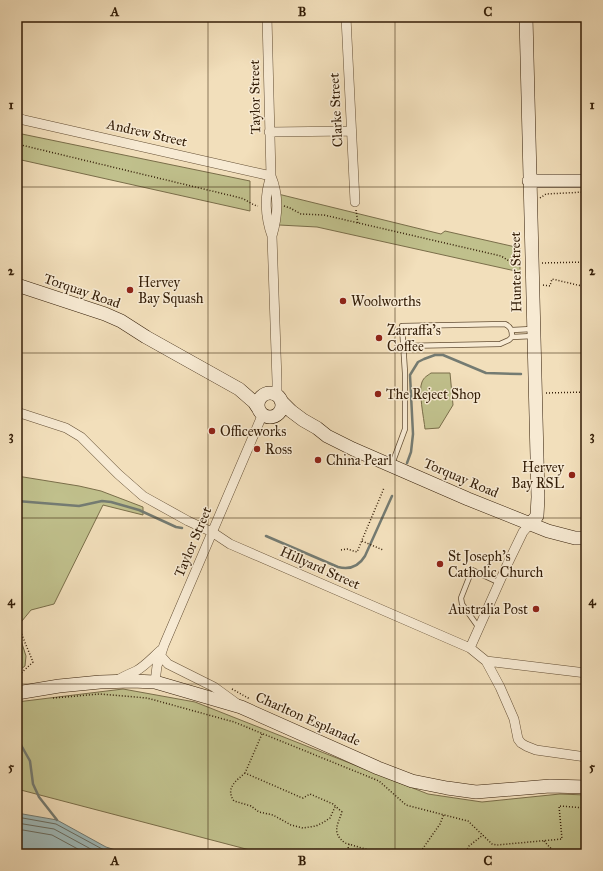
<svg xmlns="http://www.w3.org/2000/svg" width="603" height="871" viewBox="0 0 603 871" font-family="'IM FELL Great Primer',serif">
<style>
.green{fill:#c0c08c;stroke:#7a6e4a}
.water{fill:#9fbaba;stroke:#747b72}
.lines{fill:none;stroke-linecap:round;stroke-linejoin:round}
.shore{stroke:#696c60;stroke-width:1}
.stream{stroke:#747b72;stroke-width:2.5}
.lane-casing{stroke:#634e34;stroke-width:6}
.street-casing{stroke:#634e34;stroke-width:10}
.secondary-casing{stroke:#331d07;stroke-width:14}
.path{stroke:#331d07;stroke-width:1.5;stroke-dasharray:1 2;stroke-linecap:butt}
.lane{stroke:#f7ead3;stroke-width:4.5}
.street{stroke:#f7ead3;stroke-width:9}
.secondary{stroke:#f7ead3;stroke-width:13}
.grid{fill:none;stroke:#331d07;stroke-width:1;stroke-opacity:0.55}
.poi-dot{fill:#8f2418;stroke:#f7ead3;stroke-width:1.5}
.labels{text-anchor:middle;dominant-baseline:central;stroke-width:3;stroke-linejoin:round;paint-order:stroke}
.street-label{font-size:14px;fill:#331d07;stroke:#f7ead3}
.poi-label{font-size:14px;fill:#331d07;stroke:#f7ead3;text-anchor:start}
.neatline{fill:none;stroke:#331d07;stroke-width:1.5}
.grid-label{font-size:13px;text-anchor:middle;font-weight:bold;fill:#331d07}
</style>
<rect width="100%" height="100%" fill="#f2dfbb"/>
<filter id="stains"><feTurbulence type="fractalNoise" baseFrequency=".005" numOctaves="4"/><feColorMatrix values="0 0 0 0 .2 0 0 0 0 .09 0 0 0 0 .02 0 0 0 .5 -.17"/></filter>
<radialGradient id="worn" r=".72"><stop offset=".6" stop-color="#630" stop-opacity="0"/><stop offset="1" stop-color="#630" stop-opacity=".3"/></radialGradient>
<path class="green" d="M17,133L250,181V211L17,159Z
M278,194L441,234L445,231L520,248V272L317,227L279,225Z
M431,373H450L453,405L439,428L425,429C424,419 418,390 422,382C424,377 427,376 431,373Z
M17,476L79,486L101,491L143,507V515L103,505L54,604L31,610L17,627Z
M17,628L26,656L25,666L17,672Z
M123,689L195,702L428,794L482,802L560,794L586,795V854H265L17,789V702Z"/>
<path class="water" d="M17,813L57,820L106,847L128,854H17Z"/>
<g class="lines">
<path class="shore" d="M17,817L56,824L104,850L115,854
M17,823L54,829L100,854
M17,829L52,835L87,854"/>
<path class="stream" d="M407,463L411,452L413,434L410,375L418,362L424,359L435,355H443L486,373L521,374
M17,501L79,506L102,501L111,502L139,510L176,527L182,528
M266,536L338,567C350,570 359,566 365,556L392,496
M17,741L21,745L30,761L33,784L39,797L57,820"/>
<defs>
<path id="lane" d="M512,330L532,329
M403,346L500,344L509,340L512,337L533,336
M392,464L405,429V373L402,326L505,324C511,327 512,330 512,337
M479,628L462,604L461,598L472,570L500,583"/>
<path id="street" d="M267,17L271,176C279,195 278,216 272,236
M346,17L355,202
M17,117L24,120L271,176
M269,132L351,131
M271,176C264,195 265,217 272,236L277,381V390L275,394
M17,412L66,428L81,437L118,474L143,496L188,521L212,532L230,544L470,648L486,661L500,687L514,719L518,739L521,743L526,746L536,750L586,757
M470,648L507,565L523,532L530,524
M160,655L168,664L214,687L236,703
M486,661L586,673
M116,681C122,677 129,674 136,671C145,666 153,657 161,650
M155,682L157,666L164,645L261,418L264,415"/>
<path id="secondary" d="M526,17L538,497L537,516L530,524
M529,181H586
M17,285L105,314L121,321L146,337L239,389L254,402L258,408
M258 405a12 12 0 1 1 24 0a12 12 0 1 1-24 0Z
M281,401L291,411L303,420L317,428L327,436L353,449L468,499L548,531L575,538H586
M17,693L59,686L100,682L132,681L155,682L241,707L378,768L412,781L447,788L476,792L550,786L586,787"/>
</defs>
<use href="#lane" class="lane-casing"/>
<use href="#street" class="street-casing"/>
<use href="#secondary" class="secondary-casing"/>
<path class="path" d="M17,144L241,198C247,200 252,205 258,206
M540,198L546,194L585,192
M284,206L290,208L301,214L324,215L501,256L511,262L522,263
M356,210L358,224
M542,263L586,262
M543,285L550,286L552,279L586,287
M546,393L586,392
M362,541L383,550
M341,550L347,549L357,552L384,488
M17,623L33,662L17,677
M232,689L250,699
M53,698L100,694L147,698L234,722L379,781L406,805L468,821L492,844L497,845L562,839L559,806L586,808
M262,734L245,773L300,797L303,798L310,794L333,804L342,812C337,826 332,833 345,843L382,854
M245,773C236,781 225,788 234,801L251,806L259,812L273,815L291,825L303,828L316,826L324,822L330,818L335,807
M544,841L556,854
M347,854L349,844
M419,854L440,824L444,814
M464,854L469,846L483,835"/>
<use href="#lane" class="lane"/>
<use href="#street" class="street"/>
<use href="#secondary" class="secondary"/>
</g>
<path class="grid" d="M208,17V854M395,17V854M17,187H586M17,353H586M17,518H586M17,684H586"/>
<g class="poi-dot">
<circle cx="130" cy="290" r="4"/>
<circle cx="343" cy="301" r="4"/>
<circle cx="379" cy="338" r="4"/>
<circle cx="378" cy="394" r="4"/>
<circle cx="212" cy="431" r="4"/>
<circle cx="257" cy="449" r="4"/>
<circle cx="318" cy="460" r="4"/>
<circle cx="572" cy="475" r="4"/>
<circle cx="440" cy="564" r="4"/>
<circle cx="536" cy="609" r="4"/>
</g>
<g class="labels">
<g class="street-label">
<text transform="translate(255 97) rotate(-91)">Taylor Street</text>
<text transform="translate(336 110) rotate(-93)">Clarke Street</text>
<text transform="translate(147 133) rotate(13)">Andrew Street</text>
<text transform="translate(516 272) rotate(-91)">Hunter Street</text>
<text transform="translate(82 291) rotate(19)">Torquay Road</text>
<text transform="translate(461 478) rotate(23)">Torquay Road</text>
<text transform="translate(193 542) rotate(-67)">Taylor Street</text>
<text transform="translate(320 568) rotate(24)">Hillyard Street</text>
<text transform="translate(308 719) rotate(24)">Charlton Esplanade</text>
</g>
<g class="poi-label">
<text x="138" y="282">Hervey<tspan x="138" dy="16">Bay Squash</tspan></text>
<text x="351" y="301">Woolworths</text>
<text x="387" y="330">Zarraffa's<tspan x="387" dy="16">Coffee</tspan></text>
<text x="386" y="394">The Reject Shop</text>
<text x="220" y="431">Officeworks</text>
<text x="265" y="449">Ross</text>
<text x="326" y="460">China Pearl</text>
<text x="564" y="467" text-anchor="end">Hervey<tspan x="564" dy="16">Bay RSL</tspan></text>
<text x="448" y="556">St Joseph's<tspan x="448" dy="16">Catholic Church</tspan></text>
<text x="528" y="609" text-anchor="end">Australia Post</text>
</g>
</g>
<rect width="603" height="871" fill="none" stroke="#f2dfbb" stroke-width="44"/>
<rect x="22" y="22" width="559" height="827" class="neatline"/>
<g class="grid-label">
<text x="115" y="16">A</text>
<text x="302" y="16">B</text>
<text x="488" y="16">C</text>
<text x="11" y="109">1</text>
<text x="592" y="109">1</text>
<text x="11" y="275">2</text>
<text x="592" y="275">2</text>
<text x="11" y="440">3</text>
<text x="592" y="440">3</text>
<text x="11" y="605">4</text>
<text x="592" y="605">4</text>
<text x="11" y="771">5</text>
<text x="592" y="771">5</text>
<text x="115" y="865">A</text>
<text x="302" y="865">B</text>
<text x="488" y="865">C</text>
</g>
<rect width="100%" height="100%" filter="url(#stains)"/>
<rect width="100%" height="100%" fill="url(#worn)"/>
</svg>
